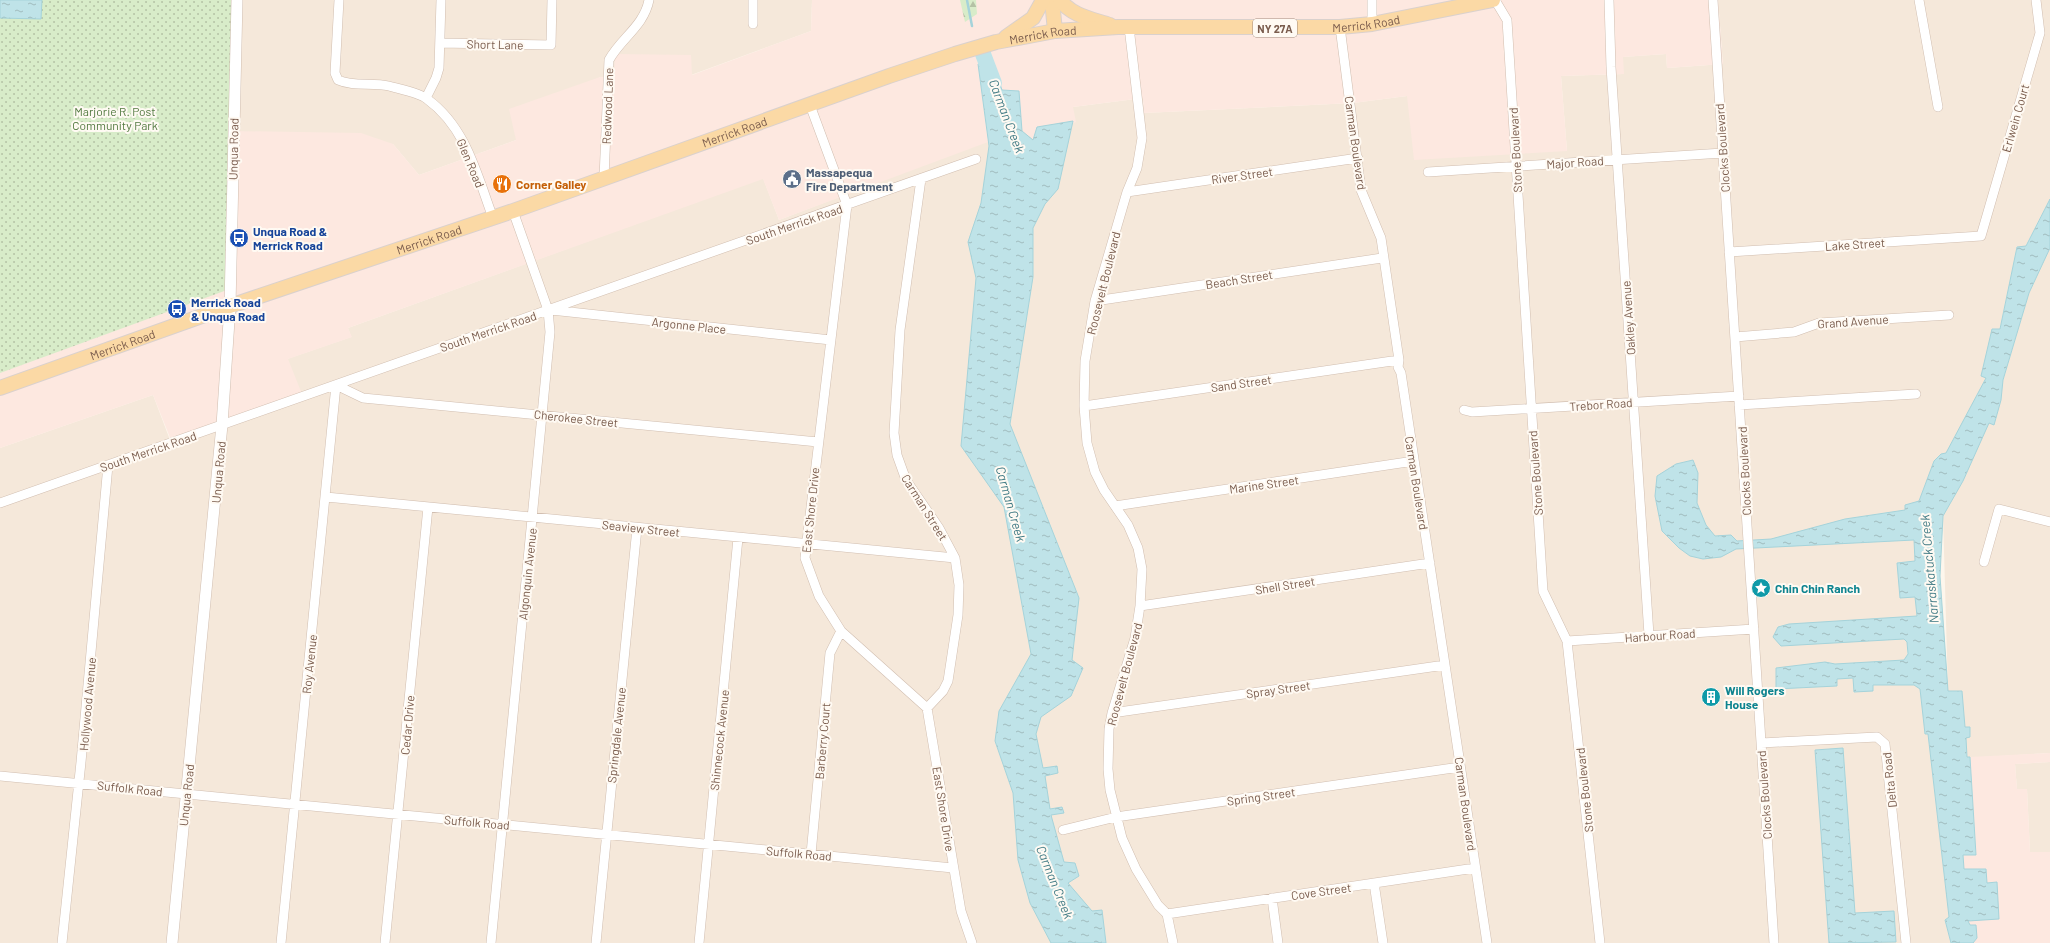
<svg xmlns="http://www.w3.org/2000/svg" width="2050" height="943" viewBox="0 0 2050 943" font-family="Barlow,sans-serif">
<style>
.residential{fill:#f5e8da}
.commercial{fill:#fde8e0}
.forest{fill:url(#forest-firs)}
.park{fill:url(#park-dots)}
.water{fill:url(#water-ripples);stroke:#a5d3da}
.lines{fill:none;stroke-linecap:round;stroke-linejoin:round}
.stream{stroke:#a5d3da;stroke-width:2.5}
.river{stroke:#bfe3e8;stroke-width:16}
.minor-casing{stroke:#d1beb0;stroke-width:10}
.tertiary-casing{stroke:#d1beb0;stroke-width:12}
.primary-casing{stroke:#dad1cd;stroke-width:16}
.minor{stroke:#fff;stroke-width:9}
.tertiary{stroke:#fff;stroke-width:11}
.primary{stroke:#fbd9a5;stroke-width:14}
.labels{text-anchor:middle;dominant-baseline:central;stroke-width:4;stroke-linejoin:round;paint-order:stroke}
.shield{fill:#fffaf3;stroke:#a28b7f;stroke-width:1}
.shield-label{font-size:11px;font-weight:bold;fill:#7a5c4d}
.street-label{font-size:12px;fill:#7a5c4d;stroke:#fffaf3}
.park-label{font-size:12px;fill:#537a41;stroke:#fffaf3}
.service-label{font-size:12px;font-weight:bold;fill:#4e5e75;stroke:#fffaf3;text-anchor:start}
.food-label{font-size:12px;font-weight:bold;fill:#c56008;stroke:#fffaf3;text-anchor:start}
.transit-label{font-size:12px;font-weight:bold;fill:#164399;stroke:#fffaf3;text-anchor:start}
.culture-label{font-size:12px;font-weight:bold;fill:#0d838f;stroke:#fffaf3;text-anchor:start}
.water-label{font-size:13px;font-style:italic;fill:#437c86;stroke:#fffaf3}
</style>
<defs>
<pattern id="forest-firs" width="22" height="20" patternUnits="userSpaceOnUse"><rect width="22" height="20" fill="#d8ecc9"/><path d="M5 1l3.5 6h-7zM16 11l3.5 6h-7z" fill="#b4c2a5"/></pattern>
<pattern id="park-dots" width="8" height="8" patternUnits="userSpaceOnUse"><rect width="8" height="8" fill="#d8ecc9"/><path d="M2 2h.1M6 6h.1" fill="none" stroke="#b4c2a5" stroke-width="1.8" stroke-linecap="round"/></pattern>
<pattern id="water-ripples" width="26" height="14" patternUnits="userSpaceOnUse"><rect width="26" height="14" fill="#bfe3e8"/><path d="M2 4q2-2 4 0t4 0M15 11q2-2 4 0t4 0" fill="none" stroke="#a0bbbe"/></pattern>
</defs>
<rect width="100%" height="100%" fill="#fdf6ec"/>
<path class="residential" d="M233,0H812L811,31L691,75V55L614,78L600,77L516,140L419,175L393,144L230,131Z
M1718,0H2050V199L2025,247H2017L2000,329L1992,330L1981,376L1986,378L1946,454L1934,461L1919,501L1905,510L1845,519L1772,547L1914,540L1915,561L1897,563L1900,598L1915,597L1917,616L1907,642V656L1915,685L1920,689L1925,734H1928L1949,917L1945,920L1951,943H0V448L153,395L170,440L301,394L287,359L351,337L348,328L763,178L779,220L1073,107L1143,98L1144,113L1353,103L1407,96L1567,151L1561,76L1623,74L1622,57L1666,54L1667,68L1723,64Z
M2050,248V753L1967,758L1966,738L1969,727H1965L1962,691H1948L1943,516L1963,481L1989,422L1994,424L2001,400L2003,381L2029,293Z
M2050,762V852H2030L2027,789L2017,790L2015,764Z"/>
<path class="commercial" d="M812,0H1718L1723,64L1667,68L1666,54L1623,57L1624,74L1561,76L1567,151L1414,160L1407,96L1353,103L1144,113L1143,98L1073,107L1076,122L1034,140L1022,131L1019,91L1002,90L992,61L978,64L988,142L779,220L763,179L348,328L352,337L288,359L302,394L171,440L153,395L0,448V373L230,131L361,133L393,144L419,175L516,140L509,109L600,77L614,78L615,54L691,55L692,75L811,31Z
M2050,753V762L2015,764L2017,789H2027L2030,852H2050V943H1973L1976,925H1970L1968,921L1996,882L1987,883L1986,869H1964L1963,855L1976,854L1970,757Z"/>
<path class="forest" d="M960,0H976L977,14L965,22Z"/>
<path class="park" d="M0,0H233L227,290L0,373Z"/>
<path class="water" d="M0,0H42L41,19L0,18Z
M992,61L1002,90L1019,91L1022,131L1033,140L1037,127L1073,121L1058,189L1045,204L1033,228V277L1010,424L1079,598L1072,660L1083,668L1071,696L1041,717L1036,734L1043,768L1057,766L1058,773L1045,776L1050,809L1062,807L1064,813L1051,815L1064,862L1075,863L1079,876L1068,883L1092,911L1102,910L1106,943H1051L1030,903L1018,860L1013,793L995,741L999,711L1031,654L1004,507L961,446L976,278L968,242L981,203L989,146L978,64Z
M2050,199V248L2029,293L2003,380L2001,400L1994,425L1989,423L1963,481L1943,516L1940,576L1948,691H1962L1965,727H1970V737L1966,738L1967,757H1970L1976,855H1963L1964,869H1986L1987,883L1997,882L1999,919L1968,921L1970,925H1976L1977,938L1973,943H1951L1945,920L1949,917L1928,734H1925L1920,689L1914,685H1873V691L1854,692L1853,678L1837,679V686L1776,689V668L1825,662L1835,664L1904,660L1908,654L1907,642L1904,639L1781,646L1773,637L1778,627L1789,624L1917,616L1915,597L1900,598L1897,563L1915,561L1914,540L1736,549L1721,557L1703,559L1690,556L1679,548L1662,531L1655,496L1657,476L1676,464L1693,460L1698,473L1697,503L1706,525L1715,536L1731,535L1737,541L1771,539L1845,519L1905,510V505L1919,501L1934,461L1941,454L1946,453L1986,378L1981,376L1992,329H2000L2017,247L2026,246Z
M1843,748L1855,913L1894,911L1896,942L1829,943L1815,750Z"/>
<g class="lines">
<path class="stream" d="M967,0L972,26"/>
<path class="river" d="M983,54L994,83"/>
<defs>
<path id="minor" d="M339,0L335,73L338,80C353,87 373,82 389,86C399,89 420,93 427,99C466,127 477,175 493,218
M1372,0V24
M1495,0L1507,20L1543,591L1567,641L1600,943
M1609,0L1611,67L1649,635
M1713,0L1774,943
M1919,0L1938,107
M753,24V0
M1129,27L1142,138L1137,168L1127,192L1095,301L1085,361L1084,406L1087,443L1095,472L1104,490L1128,525L1138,548L1142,569L1140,606L1135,638L1112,713L1109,729L1108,769L1110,790L1122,838L1136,869L1158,905L1167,914L1173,943
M1340,27L1361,190L1381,238L1399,360L1398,367L1401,373L1487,943
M440,43L551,45L552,0
M426,98L436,78L439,68L441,0
M810,105L847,205L805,558L819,596L841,631L927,708L961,911L972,943
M1428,172L1723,153
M604,178L609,60C621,38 644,26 649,0
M921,179L900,330L894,433L897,455L906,480L939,528L955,558L959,585L958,615L948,681L943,691L927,708
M1127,192L1358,158
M1729,252L1981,236L2040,33L2036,0
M1095,301L1382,258
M551,310L831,340
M1735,337L1794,332L1819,323L1949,315
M1739,405L1916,394
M1084,406L1399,360
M1464,410L1472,412L1739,396
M326,497L955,558
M0,503L976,159
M1115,506L1414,461
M1984,562L1999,509L2050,522
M1140,606L1430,563
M1567,641L1754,629
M1112,713L1445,665
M1761,743L1877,737L1885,744L1906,943
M0,776L953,868
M1063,830L1116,817L1460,767
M811,854L830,653L841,631
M1374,883L1383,943
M1272,898L1278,943
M1167,914L1475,868
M62,943L81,762L108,465
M281,943L336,385L363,398L818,442
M385,943L428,507
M491,943L550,332L548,310L513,211
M596,943L637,528
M699,943L738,538"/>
<path id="tertiary" d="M172,943L222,425L230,306L237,0"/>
<g id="primary">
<path d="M1052,0L1055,31"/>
<path d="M1060,0C1072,16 1092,19 1110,25"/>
<path d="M1006,37L1033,18L1043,0"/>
<path id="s1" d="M0,388L230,306L513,211L889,76L955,54L996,42L1055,31L1118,27H1340L1372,24L1493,0"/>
</g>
</defs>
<use href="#minor" class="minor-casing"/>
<use href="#tertiary" class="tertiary-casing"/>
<use href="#primary" class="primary-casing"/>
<use href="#minor" class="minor"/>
<use href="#tertiary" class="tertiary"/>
<use href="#primary" class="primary"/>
</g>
<defs>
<symbol id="civic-disc" viewBox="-11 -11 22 22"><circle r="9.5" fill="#5c6f8a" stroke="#fffaf3"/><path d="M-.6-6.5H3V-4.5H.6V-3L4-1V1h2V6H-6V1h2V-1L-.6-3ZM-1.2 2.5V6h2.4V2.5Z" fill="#fff"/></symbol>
<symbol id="restaurant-disc" viewBox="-11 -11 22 22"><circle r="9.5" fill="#e8710a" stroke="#fffaf3"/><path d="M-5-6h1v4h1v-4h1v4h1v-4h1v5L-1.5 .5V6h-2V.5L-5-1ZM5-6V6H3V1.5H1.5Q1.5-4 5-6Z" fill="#fff"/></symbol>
<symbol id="bus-disc" viewBox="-11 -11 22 22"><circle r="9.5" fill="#1a4fb4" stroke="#fffaf3"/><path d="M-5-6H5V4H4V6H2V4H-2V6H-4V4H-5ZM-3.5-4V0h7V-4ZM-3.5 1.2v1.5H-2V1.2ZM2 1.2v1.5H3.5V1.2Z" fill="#fff"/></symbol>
<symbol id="sight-disc" viewBox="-11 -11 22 22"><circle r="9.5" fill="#0f9aa8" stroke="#fffaf3"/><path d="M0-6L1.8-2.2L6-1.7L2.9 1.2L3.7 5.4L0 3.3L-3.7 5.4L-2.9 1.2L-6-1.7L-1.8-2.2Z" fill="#fff"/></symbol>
<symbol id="building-disc" viewBox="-11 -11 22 22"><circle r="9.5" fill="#0f9aa8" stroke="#fffaf3"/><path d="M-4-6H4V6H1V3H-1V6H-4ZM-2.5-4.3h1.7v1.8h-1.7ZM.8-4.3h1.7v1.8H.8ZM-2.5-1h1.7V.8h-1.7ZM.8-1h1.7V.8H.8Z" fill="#fff"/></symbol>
</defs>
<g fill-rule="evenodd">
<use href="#civic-disc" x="781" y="168" width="22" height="22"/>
<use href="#restaurant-disc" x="491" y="173" width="22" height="22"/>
<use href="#bus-disc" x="228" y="227" width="22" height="22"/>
<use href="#bus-disc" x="166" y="298" width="22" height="22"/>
<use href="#sight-disc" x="1750" y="577" width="22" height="22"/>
<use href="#building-disc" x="1700" y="686" width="22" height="22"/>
</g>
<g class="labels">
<rect class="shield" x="1253" y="19" width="44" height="18" rx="3"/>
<g class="shield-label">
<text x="1275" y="28">NY 27A</text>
</g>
<g class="street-label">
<text stroke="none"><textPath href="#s1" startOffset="1426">Merrick Road</textPath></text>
<text stroke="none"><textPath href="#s1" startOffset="1102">Merrick Road</textPath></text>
<text transform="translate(495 44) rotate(1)">Short Lane</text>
<text transform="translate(607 106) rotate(-88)">Redwood Lane</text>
<text transform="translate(2015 118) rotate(-74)">Erlwein Court</text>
<text stroke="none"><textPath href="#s1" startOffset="778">Merrick Road</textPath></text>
<text transform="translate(1356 143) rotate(82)">Carman Boulevard</text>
<text transform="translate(1722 148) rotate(-94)">Clocks Boulevard</text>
<text transform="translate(233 149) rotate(-89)">Unqua Road</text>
<text transform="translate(1515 150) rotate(-93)">Stone Boulevard</text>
<text transform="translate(1575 162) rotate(-4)">Major Road</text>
<text transform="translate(471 163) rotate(67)">Glen Road</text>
<text transform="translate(1242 175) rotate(-8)">River Street</text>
<text transform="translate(794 224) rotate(-19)">South Merrick Road</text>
<text stroke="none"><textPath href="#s1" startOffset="454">Merrick Road</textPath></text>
<text transform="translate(1855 244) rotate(-4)">Lake Street</text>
<text transform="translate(1239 279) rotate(-9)">Beach Street</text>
<text transform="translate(1103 283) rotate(-76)">Roosevelt Boulevard</text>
<text transform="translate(1628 318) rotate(-94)">Oakley Avenue</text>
<text transform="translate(1853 321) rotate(-4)">Grand Avenue</text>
<text transform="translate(689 325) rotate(6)">Argonne Place</text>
<text transform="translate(488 331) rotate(-19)">South Merrick Road</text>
<text stroke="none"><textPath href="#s1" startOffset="130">Merrick Road</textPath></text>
<text transform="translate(1241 383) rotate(-8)">Sand Street</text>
<text transform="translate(1601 404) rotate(-4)">Trebor Road</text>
<text transform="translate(576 418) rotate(6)">Cherokee Street</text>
<text transform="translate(148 451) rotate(-19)">South Merrick Road</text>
<text transform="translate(1744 471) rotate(-93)">Clocks Boulevard</text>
<text transform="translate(218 472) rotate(-85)">Unqua Road</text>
<text transform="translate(1535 473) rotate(-94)">Stone Boulevard</text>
<text transform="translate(1417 483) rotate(81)">Carman Boulevard</text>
<text transform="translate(1264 484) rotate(-8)">Marine Street</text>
<text transform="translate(925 507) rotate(58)">Carman Street</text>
<text transform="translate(810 510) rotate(-84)">East Shore Drive</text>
<text transform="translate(641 528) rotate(6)">Seaview Street</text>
<text transform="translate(527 574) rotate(-84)">Algonquin Avenue</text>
<text transform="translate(1285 585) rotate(-9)">Shell Street</text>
<text transform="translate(1660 635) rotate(-4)">Harbour Road</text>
<text transform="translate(309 664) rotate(-84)">Roy Avenue</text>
<text transform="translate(1124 674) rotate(-75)">Roosevelt Boulevard</text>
<text transform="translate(1278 689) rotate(-8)">Spray Street</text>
<text transform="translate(87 704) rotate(-85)">Hollywood Avenue</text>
<text transform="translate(407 725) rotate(-85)">Cedar Drive</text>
<text transform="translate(616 735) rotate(-84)">Springdale Avenue</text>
<text transform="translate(719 740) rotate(-84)">Shinnecock Avenue</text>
<text transform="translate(822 741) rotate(-85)">Barberry Court</text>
<text transform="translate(1889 780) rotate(-96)">Delta Road</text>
<text transform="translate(130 788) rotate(6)">Suffolk Road</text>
<text transform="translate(1584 790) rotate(-96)">Stone Boulevard</text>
<text transform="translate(186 795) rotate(-84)">Unqua Road</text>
<text transform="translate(1764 795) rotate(-94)">Clocks Boulevard</text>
<text transform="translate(1261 796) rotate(-8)">Spring Street</text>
<text transform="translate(1466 804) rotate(82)">Carman Boulevard</text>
<text transform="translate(944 809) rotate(81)">East Shore Drive</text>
<text transform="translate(477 822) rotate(5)">Suffolk Road</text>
<text transform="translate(799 853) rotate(5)">Suffolk Road</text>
<text transform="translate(1321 891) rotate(-8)">Cove Street</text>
</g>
<g class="park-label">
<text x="115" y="111">Marjorie R. Post<tspan x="115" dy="14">Community Park</tspan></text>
</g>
<g class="service-label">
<text x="806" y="172">Massapequa<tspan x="806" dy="14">Fire Department</tspan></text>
</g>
<g class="food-label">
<text x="516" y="184">Corner Galley</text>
</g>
<g class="transit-label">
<text x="253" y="231">Unqua Road &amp;<tspan x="253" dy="14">Merrick Road</tspan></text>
<text x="191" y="302">Merrick Road<tspan x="191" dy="14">&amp; Unqua Road</tspan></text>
</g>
<g class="culture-label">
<text x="1775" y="588">Chin Chin Ranch</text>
<text x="1725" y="690">Will Rogers<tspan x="1725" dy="14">House</tspan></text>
</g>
<g class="water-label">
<text transform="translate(1007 116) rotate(69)">Carman Creek</text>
<text transform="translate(1011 504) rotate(74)">Carman Creek</text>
<text transform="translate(1929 569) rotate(-95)">Narraskatuck Creek</text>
<text transform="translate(1055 882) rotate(68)">Carman Creek</text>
</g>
</g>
</svg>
